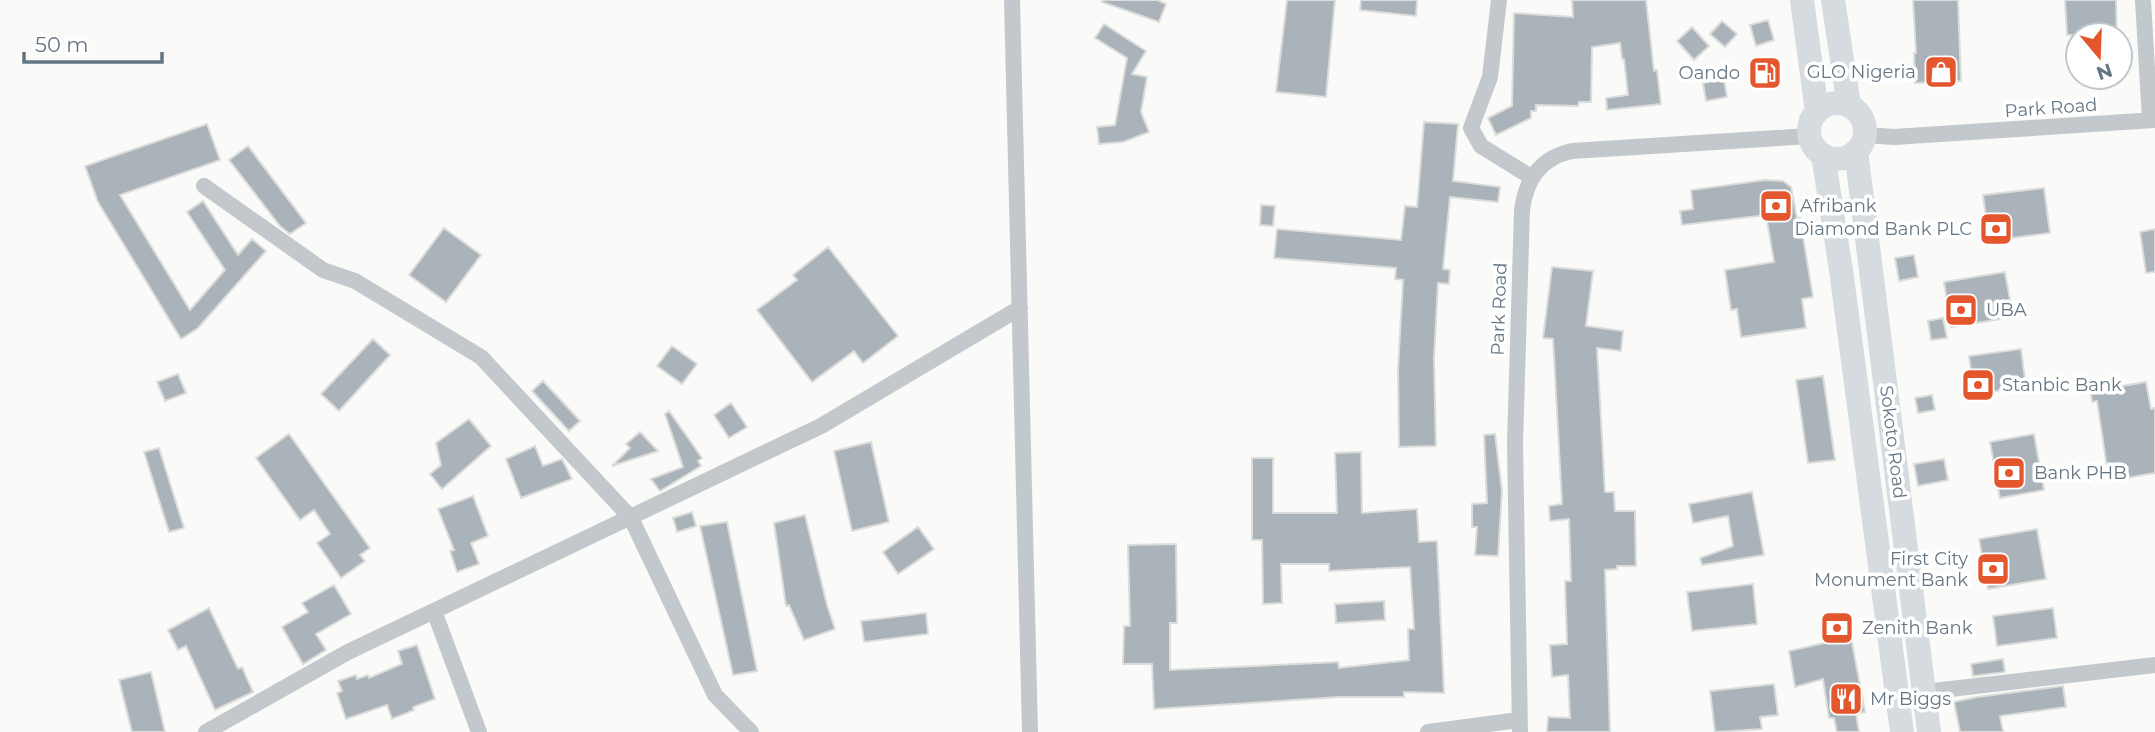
<svg xmlns="http://www.w3.org/2000/svg" width="2155" height="732" viewBox="0 0 2155 732" font-family="Montserrat,sans-serif">
<style>
.building{fill:#aab3b9;stroke:#dcdcda;stroke-width:2}
.lines{fill:none;stroke-linecap:round;stroke-linejoin:round}
.street{stroke:#c3c8cc;stroke-width:16}
.primary{stroke:#d6dbdf;stroke-width:24}
.labels{text-anchor:middle;dominant-baseline:central;stroke-width:7;stroke-linejoin:round;paint-order:stroke}
.poi-label{font-size:18px;fill:#657683;stroke:#fff;text-anchor:start}
.street-label{font-size:18px;fill:#657683;stroke:#fff}
</style>
<rect width="100%" height="100%" fill="#fafaf8"/>
<path class="building" d="M1103,0H1157L1166,4L1159,22L1102,2Z
M1287,0H1335L1326,97L1276,92Z
M1361,0H1417L1416,16L1360,10Z
M1572,0H1646L1654,71L1657,70L1661,104L1607,110L1606,98L1628,95L1624,59H1622L1620,43L1592,47L1591,102H1579L1578,106L1536,105V111H1531V118L1496,135L1488,118L1512,106L1514,13L1573,17Z
M1913,0H1958L1961,81L1915,83L1914,53H1916Z
M2065,0H2116L2117,35H2067Z
M1768,20L1774,40L1756,46L1750,25Z
M1722,21L1737,34L1725,47L1710,34Z
M1104,24L1146,51L1132,74L1147,77L1141,112L1149,132L1123,142L1099,144L1097,127L1115,125L1127,58L1095,38Z
M1692,27L1709,46L1694,60L1677,41Z
M1724,79L1727,97L1706,101L1703,83Z
M1424,122L1458,124L1453,181L1500,187L1498,202L1450,197L1443,269L1450,270L1449,284L1438,283L1434,359L1436,446L1399,447L1398,369L1403,280L1395,279L1396,268L1274,258L1277,229L1401,240L1405,206L1417,207Z
M207,124L220,160L120,195L190,310L225,270L187,212L203,201L238,255L252,239L266,251L198,328L181,339L98,202L85,166Z
M248,146L306,223L290,234L280,226L229,160Z
M1765,180L1783,181L1791,187L1797,218H1800L1813,297L1802,299L1806,328L1741,337L1737,309L1731,310L1725,270L1774,262L1766,215L1682,225L1680,211L1693,209L1691,190Z
M2044,188L2050,233L1989,241L1983,195Z
M1261,205L1275,206L1273,226L1260,225Z
M444,228L481,255L446,302L409,275Z
M2155,229V272L2146,273L2140,232Z
M828,247L898,336L863,363L854,351L812,382L757,310L797,280L793,275Z
M1914,255L1918,277L1899,281L1895,258Z
M1552,267L1593,271L1586,326L1623,331L1621,351L1597,348L1605,492H1614L1615,511H1635L1636,566H1617V569L1605,570L1610,732H1547L1548,717L1570,718L1568,675L1552,677L1550,645L1567,644L1565,581H1571L1569,519L1550,521L1549,506L1562,504L1553,339L1543,338Z
M2005,272L2013,317L1951,327L1944,282Z
M1943,318L1947,338L1931,340L1928,321Z
M373,339L390,355L339,411L321,394Z
M672,346L697,364L682,384L657,366Z
M2021,349L2026,387L1974,394L1969,356Z
M178,374L186,393L165,401L157,382Z
M1823,376L1835,460L1808,463L1796,380Z
M543,381L580,421L569,431L532,391Z
M2146,382L2151,409L2155,408V473L2109,481L2097,401L2092,402L2090,388L2115,383L2116,387Z
M1932,395L1935,410L1918,413L1915,398Z
M731,403L747,427L729,438L714,415Z
M669,411L702,458L698,461L701,466L660,491L651,479L683,467L665,414Z
M469,419L491,446L442,489L430,474L441,465L436,443Z
M640,432L658,451L612,466L630,448L626,444Z
M289,434L370,548L360,555L365,561L341,578L317,543L330,534L314,510L300,520L256,458Z
M1495,434L1502,491L1498,556L1475,555L1477,527H1472V504L1487,503L1484,435Z
M2034,434L2044,490L2000,498L1990,442Z
M871,442L889,522L852,531L834,451Z
M535,446L543,466L562,459L572,479L521,498L506,459Z
M159,448L184,528L169,532L144,452Z
M1361,452L1362,513L1417,509L1419,542L1437,541L1444,693L1404,692V697H1340L1154,709L1152,664H1123L1124,626H1130L1128,545L1176,544L1177,623H1170V670L1338,662L1339,668L1409,660L1408,629H1414L1410,567L1329,571V564H1281L1282,603L1263,604L1262,540H1252V458H1273V513H1337L1335,453Z
M1944,459L1948,480L1918,486L1914,464Z
M1752,492L1764,555L1702,565L1700,558L1733,546L1728,516L1693,523L1689,504Z
M473,496L488,536L471,543L479,564L457,572L450,551L454,550L438,509Z
M692,512L696,526L677,532L673,518Z
M805,515L827,605L835,629L804,640L789,605L786,606L774,523Z
M727,522L757,671L733,675L700,526Z
M918,527L934,549L898,574L883,552Z
M2037,529L2046,579L1988,589L1979,539Z
M1753,584L1757,624L1692,631L1687,592Z
M334,585L351,614L316,634L326,650L303,664L282,627L308,612L302,603Z
M1384,601L1385,620L1336,623L1335,604Z
M209,608L238,669L242,667L253,692L215,710L186,646L178,650L168,630Z
M2053,608L2057,638L1997,646L1993,616Z
M926,613L928,634L864,642L861,621Z
M1851,637L1865,712L1856,714L1859,732H1837L1834,718H1829L1823,679L1795,687L1789,651Z
M417,645L435,699L413,707L414,710L392,719L387,705L346,719L337,693L342,691L338,681L356,675L357,679L368,675L369,678L402,664L398,651Z
M2003,659L2005,672L1973,676L1971,664Z
M151,672L165,732H132L119,680Z
M1774,684L1778,715L1760,717L1762,729L1715,732L1710,691Z
M2063,686L2066,707L2000,716L2003,732H1960L1954,702L1977,697Z"/>
<g class="lines">
<path class="street" d="M1012,0L1030,732
M1499,0L1490,77L1471,128L1481,146L1531,177
M2143,0L2150,120
M1865,135L1894,137L2155,120
M204,186L323,270L355,281L481,357L631,518L715,695L751,732
M434,611L479,732
M1925,692L2155,665
M206,732L348,652L821,426L1020,308
M1428,732L1519,720
M1520,732L1515,443L1522,210C1526,179 1540,158 1572,151L1810,136"/>
<path class="primary" d="M1802,0L1817,112
M1833,0L1849,106
M1809 131a28 28 0 1 1 56 0a28 28 0 1 1-56 0Z
M1856,151L1929,732
M1823,155L1841,270L1902,732"/>
</g>
<defs>
<symbol id="shop-square" viewBox="-11 -11 22 22"><rect x="-9" y="-9" width="18" height="18" rx="4" fill="#e4572e" stroke="#fff"/><path d="M-5-2.5h2.3a2.7 3.5 0 0 1 5.4 0H5L5.5 6h-11ZM-1.5-2.5h3a1.5 2.3 0 0 0-3 0Z" fill="#fff"/></symbol>
<symbol id="fuel-square" viewBox="-11 -11 22 22"><rect x="-9" y="-9" width="18" height="18" rx="4" fill="#e4572e" stroke="#fff"/><path d="M-5.5-6h7V0h2V4h1.3V-2.5L3-4.5l.8-.8L6-3V5H2.5V1h-1V6h-7ZM-4.2-4.7v3.2H.2V-4.7Z" fill="#fff"/></symbol>
<symbol id="bank-square" viewBox="-11 -11 22 22"><rect x="-9" y="-9" width="18" height="18" rx="4" fill="#e4572e" stroke="#fff"/><path d="M-6-4H6V4H-6ZM0-2.3a2.3 2.3 0 1 0 0 4.6a2.3 2.3 0 1 0 0-4.6Z" fill="#fff"/></symbol>
<symbol id="restaurant-square" viewBox="-11 -11 22 22"><rect x="-9" y="-9" width="18" height="18" rx="4" fill="#e4572e" stroke="#fff"/><path d="M-5-6h1v4h1v-4h1v4h1v-4h1v5L-1.5 .5V6h-2V.5L-5-1ZM5-6V6H3V1.5H1.5Q1.5-4 5-6Z" fill="#fff"/></symbol>
</defs>
<g fill-rule="evenodd">
<use href="#shop-square" x="1922" y="53" width="38" height="38"/>
<use href="#fuel-square" x="1746" y="54" width="38" height="38"/>
<use href="#bank-square" x="1757" y="187" width="38" height="38"/>
<use href="#bank-square" x="1977" y="210" width="38" height="38"/>
<use href="#bank-square" x="1942" y="291" width="38" height="38"/>
<use href="#bank-square" x="1959" y="366" width="38" height="38"/>
<use href="#bank-square" x="1990" y="454" width="38" height="38"/>
<use href="#bank-square" x="1974" y="550" width="38" height="38"/>
<use href="#bank-square" x="1818" y="609" width="38" height="38"/>
<use href="#restaurant-square" x="1827" y="680" width="38" height="38"/>
</g>
<g class="labels">
<g class="poi-label">
<text x="1916" y="72" text-anchor="end">GLO Nigeria</text>
<text x="1740" y="73" text-anchor="end">Oando</text>
<text x="1800" y="206">Afribank</text>
<text x="1972" y="229" text-anchor="end">Diamond Bank PLC</text>
<text x="1986" y="310">UBA</text>
<text x="2002" y="385">Stanbic Bank</text>
<text x="2034" y="473">Bank PHB</text>
<text x="1968" y="559" text-anchor="end">First City<tspan x="1968" dy="21">Monument Bank</tspan></text>
<text x="1862" y="628">Zenith Bank</text>
<text x="1870" y="699">Mr Biggs</text>
</g>
<g class="street-label">
<text transform="translate(2051 108) rotate(-4)">Park Road</text>
<text transform="translate(1499 309) rotate(-88)">Park Road</text>
<text transform="translate(1893 442) rotate(83)">Sokoto Road</text>
</g>
</g>
<g transform="translate(2099 56) rotate(161)"><circle r="33" fill="#ffffff" stroke="#c1c8cd" stroke-width="2"/>
<path d="M0-5L12 26L0 18L-12 26Z" fill="#e4572e"/>
<text y="-10" font-size="19" font-weight="bold" text-anchor="middle" fill="#657683">N</text>
</g>
<path d="M24 52v10h138v-10" fill="none" stroke="#657683" stroke-width="3.5"/>
<text x="35" y="52" font-size="21" fill="#657683" stroke="#ffffff" stroke-width="5" paint-order="stroke">50 m</text>
</svg>
